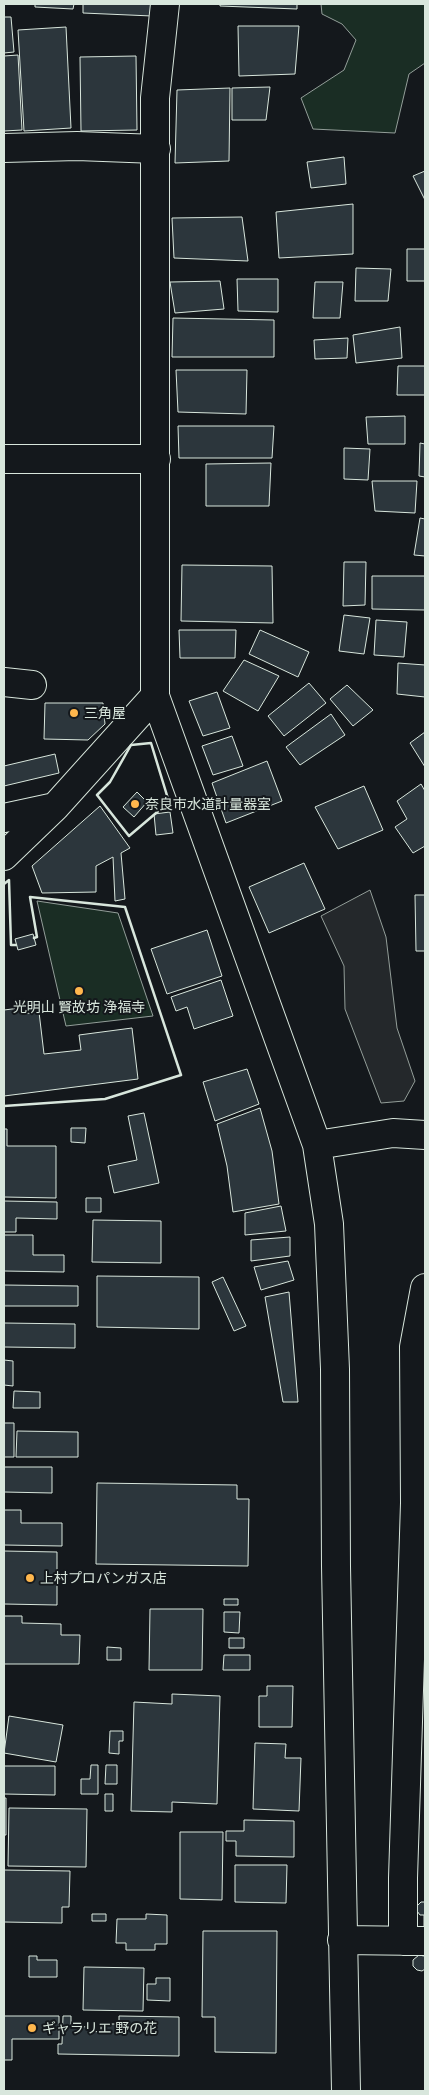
<svg xmlns="http://www.w3.org/2000/svg" width="429" height="2095" viewBox="0 0 429 2095" font-family="Karla,'Noto Sans JP',sans-serif">
<style>
.green{fill:#1a2d24;stroke:#939e99}
.parking{fill:#24282b;stroke:#939e99}
.building{fill:#2c363c;stroke:#d8e6dc}
.lines{fill:none;stroke-linecap:round;stroke-linejoin:round}
.minor-casing{stroke:#d8e6dc;stroke-width:30}
.minor{stroke:#14181c;stroke-width:28}
.wall{stroke:#d8e6dc;stroke-width:2.5}
.poi-dot{fill:#ffb74d;stroke:#14181c;stroke-width:2}
.labels{text-anchor:middle;dominant-baseline:central;stroke-width:4;stroke-linejoin:round;paint-order:stroke}
.poi-label{font-size:14px;fill:#d8e6dc;stroke:#14181c;text-anchor:start}
</style>
<rect width="100%" height="100%" fill="#14181c"/>
<path class="green" d="M321,4H425V63L409,74L395,133L313,129L301,98L344,70L356,40L342,24L322,14Z
M37,901L118,913L153,1016L66,1026Z"/>
<path class="parking" d="M370,890L386,937L397,1028L415,1081L404,1101L381,1103L345,1009L344,966L321,916Z"/>
<path class="building" d="M35,4H74L73,9L35,7Z
M83,4H152V16L83,13Z
M220,4H297V9L220,6Z
M4,17H11L14,52L4,53Z
M238,26H299L295,74L239,76Z
M66,27L71,128L24,131L18,30Z
M18,55L22,130L4,131V56Z
M136,56L137,130L81,131L80,57Z
M270,87L266,120H232V88Z
M230,88L229,161L175,163L177,90Z
M344,157L346,184L311,188L307,162Z
M425,171V200L413,176Z
M353,204V254L279,258L276,212Z
M242,217L248,261L174,258L172,218Z
M407,249H425V281H407Z
M356,268L391,269L388,301H355Z
M237,279H278V312L238,311Z
M220,281L224,309L175,313L170,282Z
M315,282H343L340,318H313Z
M173,318L274,320V357H172Z
M400,327L402,358L356,363L353,335Z
M348,338L347,358L315,359L314,340Z
M398,366H425V395H397Z
M176,370H247L246,414L178,412Z
M405,416V444H368L366,417Z
M178,426H274L272,458H179Z
M420,443L425,444V477L419,476Z
M344,448L370,449L368,480L344,479Z
M271,463L269,506H206V464Z
M372,481H417L415,513L375,511Z
M420,518L425,519V556L414,555Z
M344,562H366L365,605L343,606Z
M182,565L272,566L273,623L181,621Z
M372,576H425V610L372,609Z
M344,615L370,618L364,654L339,651Z
M376,620L407,622L404,657L374,655Z
M179,630H236L235,658H180Z
M260,630L309,652L298,677L249,654Z
M244,660L279,676L258,711L223,691Z
M398,663L425,665V697L397,694Z
M309,683L326,703L284,736L268,716Z
M347,685L373,710L353,726L330,699Z
M217,692L230,728L203,736L189,701Z
M45,703H103L105,724L88,740L44,739Z
M331,714L345,735L300,765L286,747Z
M425,732V767L410,743Z
M232,736L243,766L213,775L202,746Z
M55,754L59,773L4,786V766Z
M267,761L282,801L226,823L212,783Z
M421,784L425,791V846L413,853L395,827L407,819L397,801Z
M364,786L383,830L338,849L315,807Z
M137,792L147,802L134,817L123,807Z
M100,806L130,848L121,853L125,899L115,901L113,857L96,866V892L42,893L32,866Z
M170,812L173,833L156,835L154,814Z
M304,863L325,909L269,933L249,887Z
M415,895H425V951H416Z
M207,930L222,976L167,994L151,949Z
M33,934L36,945L18,950L15,939Z
M221,980L233,1016L194,1029L187,1007L176,1011L171,997Z
M20,1008L21,1014L39,1012L44,1054L81,1050L79,1035L132,1028L138,1079L4,1096V1010Z
M247,1069L259,1104L215,1121L203,1082Z
M260,1108L272,1151L279,1204L233,1212L227,1166L217,1124Z
M144,1113L159,1183L114,1193L108,1166L137,1160L128,1116Z
M71,1128H86L85,1143L71,1142Z
M4,1129H7V1146H56V1198L4,1197Z
M86,1198H101V1212H86Z
M4,1201L57,1202V1219L16,1218V1232H4Z
M281,1206L286,1231L245,1235V1213Z
M93,1220L161,1221V1263L92,1262Z
M4,1235H33V1255H64V1272L4,1271Z
M290,1237V1256L251,1261V1240Z
M288,1261L294,1280L261,1290L254,1267Z
M97,1276L199,1277V1329L97,1327Z
M223,1277L246,1326L234,1331L212,1282Z
M4,1285L78,1286V1306H4Z
M289,1292L298,1402H283L265,1297Z
M4,1323L75,1324V1348L4,1347Z
M4,1360L13,1361V1386L4,1385Z
M14,1391L40,1392V1408H13Z
M4,1423H14V1457H4Z
M17,1431L78,1432V1457H16Z
M4,1467H52V1493L4,1492Z
M97,1483L237,1485V1499H249L248,1566L96,1564Z
M4,1510H21V1523H62V1546L4,1545Z
M4,1551L57,1552V1605L4,1604Z
M224,1599H238V1605H224Z
M150,1609H203L202,1670H149Z
M224,1612H240L239,1633L224,1632Z
M4,1616H22V1623L61,1624V1635H80L79,1664H4Z
M229,1638H244V1648H229Z
M107,1647L121,1648V1660H107Z
M224,1655H250V1670H223Z
M267,1686H293L292,1727H259V1696H267Z
M172,1694L220,1696L217,1804L172,1802V1812L131,1811L134,1702L172,1704Z
M9,1716L63,1725L56,1762L4,1753Z
M110,1731H123V1741H119V1754L109,1753Z
M255,1743L286,1744L285,1758H301L299,1811L253,1809Z
M91,1765H98V1794H81V1779H90Z
M106,1765H117V1784H105Z
M4,1766H55V1795L4,1794Z
M105,1794H113V1811H105Z
M4,1798H6V1835H4Z
M9,1808L87,1809L86,1867L8,1866Z
M244,1820L294,1821V1857L236,1856V1841H226V1831H244Z
M180,1832H223L222,1900L180,1899Z
M235,1865H287L286,1903L235,1902Z
M4,1870L70,1871L69,1907H62V1923L4,1922Z
M421,1902H425V1969L422,1971L417,1970L413,1966V1960L419,1955L424,1956V1915H420L417,1911V1906Z
M92,1914H106V1921H92Z
M146,1914L167,1915V1944H155V1950H126V1943H116L117,1919H146Z
M203,1931H277L276,2053L215,2052V2017H202Z
M29,1956H37V1960H57V1977H29Z
M84,1967L144,1968L143,2011L83,2010Z
M156,1978H170V2001L147,2000V1984H156Z
M4,2016H59V2039H12V2060H4Z
M63,2016H71V2026L88,2027V2031L101,2032V2024H119V2016L179,2017V2056L58,2054V2044H62Z"/>
<g class="lines">
<defs>
<path id="minor" d="M165,4L155,98V696L317,1145L329,1224L335,1369L336,1566L346,2091
M4,148L77,146L156,149
M4,459H156
M4,682L32,685
M4,818L55,807L155,696
M4,856L55,807
M317,1145L393,1133L425,1135
M342,1940L424,1941
M403,1941V1878L415,1503L414,1347L425,1288"/>
</defs>
<use href="#minor" class="minor-casing"/>
<use href="#minor" class="minor"/>
<path class="wall" d="M151,743L169,802L129,836L97,795L110,782L131,745Z
M4,884L9,880L11,945H16
M4,1106L105,1099L181,1075L125,907L30,897L37,937L34,938"/>
</g>
<g class="poi-dot">
<circle cx="74" cy="713" r="5"/>
<circle cx="135" cy="804" r="5"/>
<circle cx="79" cy="991" r="5"/>
<circle cx="30" cy="1578" r="5"/>
<circle cx="32" cy="2028" r="5"/>
</g>
<g class="labels">
<g class="poi-label">
<text x="84" y="713">三角屋</text>
<text x="145" y="804">奈良市水道計量器室</text>
<text x="79" y="1007" text-anchor="middle">光明山 賢故坊 浄福寺</text>
<text x="40" y="1578">上村プロパンガス店</text>
<text x="42" y="2028">ギャラリエ 野の花</text>
</g>
</g>
<rect width="429" height="2095" fill="none" stroke="#d8e6dc" stroke-width="10"/>
</svg>
